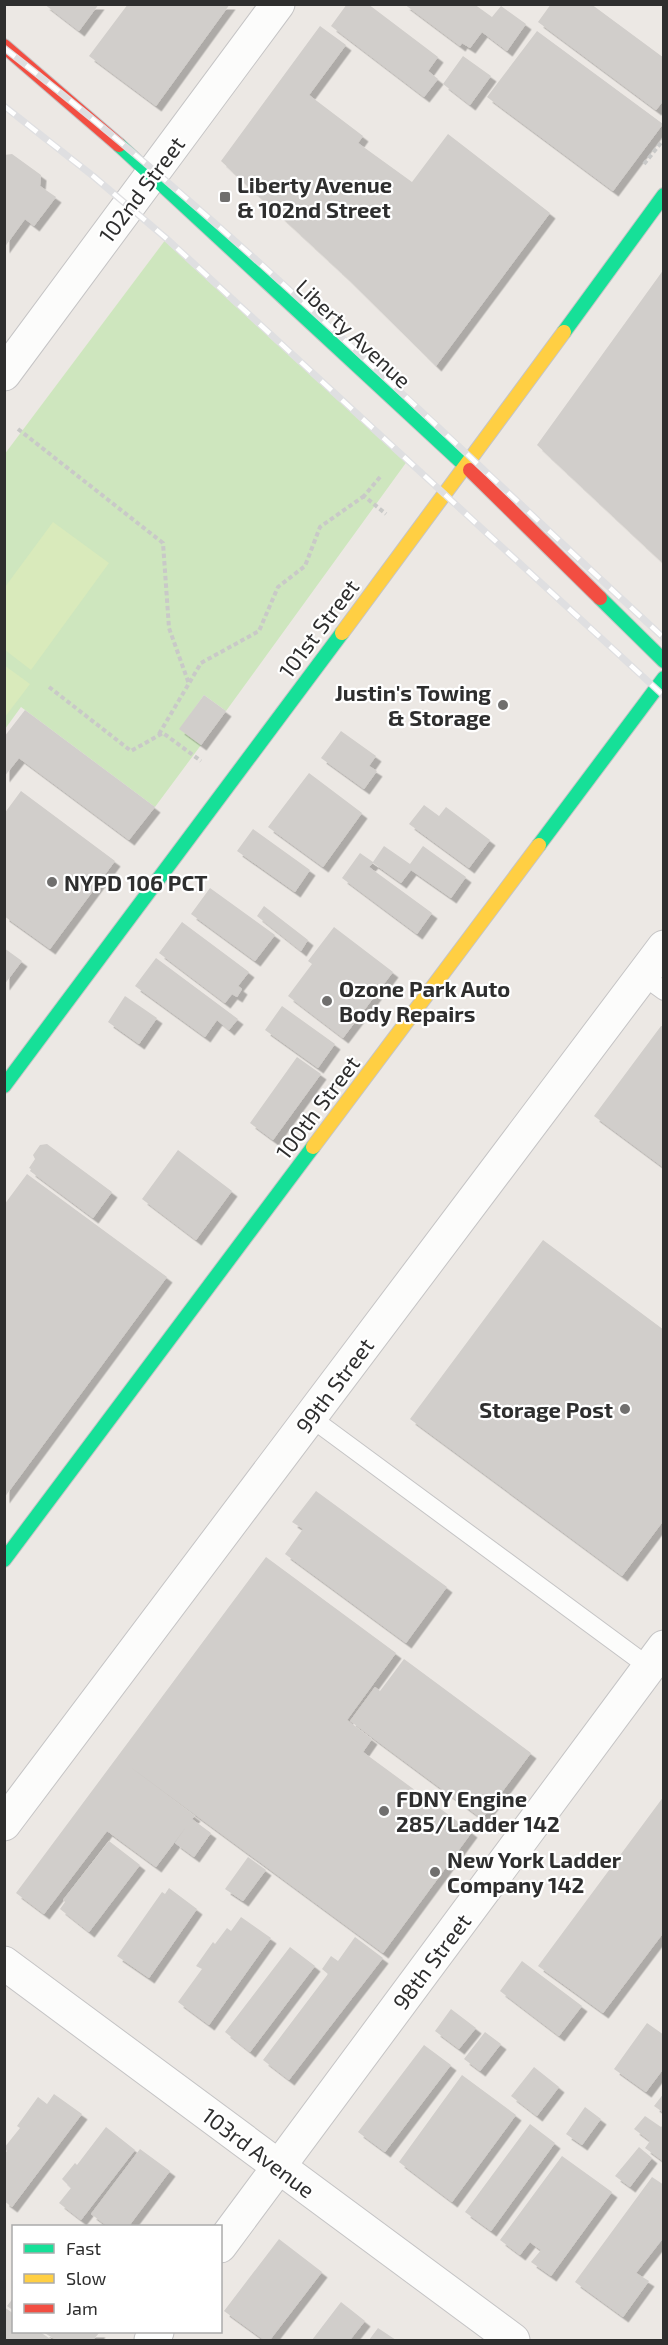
<svg xmlns="http://www.w3.org/2000/svg" width="668" height="2345" viewBox="0 0 668 2345" font-family="'Exo 2',sans-serif">
<style>
.green{fill:#cee6be}
.pitch{fill:#d9eabb}
.building{fill:#d1cecb;filter:url(#shadow)}
.lines{fill:none;stroke-linecap:round;stroke-linejoin:round}
.lane-casing{stroke:#c5c4c5;stroke-width:20}
.street-casing{stroke:#c5c4c5;stroke-width:35}
.fast-casing{stroke:#c5c4c5;stroke-width:16}
.slow-casing{stroke:#c5c4c5;stroke-width:16}
.jam-casing{stroke:#c5c4c5;stroke-width:16}
.path{stroke:#c9c9c8;stroke-width:4;stroke-dasharray:4.5 3;stroke-linecap:butt}
.lane{stroke:#fcfcfb;stroke-width:18}
.street{stroke:#fcfcfb;stroke-width:33}
.fast{stroke:#16e098;stroke-width:14}
.slow{stroke:#ffcf43;stroke-width:14}
.jam{stroke:#f24e42;stroke-width:14}
.rail-casing{stroke:#dfdfe1;stroke-width:7}
.rail{stroke:#fff;stroke-width:4.5;stroke-dasharray:14;stroke-linecap:butt}
.poi-dot{fill:#706f6e;stroke:#fff;stroke-width:2}
.labels{text-anchor:middle;dominant-baseline:central;stroke-width:4.5;stroke-linejoin:round;paint-order:stroke}
.poi-label{font-size:22px;font-weight:bold;fill:#2e2e2e;stroke:#fff;text-anchor:start}
.street-label{font-size:22px;fill:#2e2e2e;stroke:#fff}
</style>
<defs>
<filter id="shadow"><feDropShadow dx="5.5" dy="5.5" stdDeviation="0" flood-color="#0004"/></filter>
</defs>
<rect width="100%" height="100%" fill="#ece8e4"/>
<path class="green" d="M166,239L408,460L226,711L204,695L180,729L201,745L155,807L21,707L5,729L4,455Z"/>
<path class="pitch" d="M53,522L109,563L31,670L5,650V587Z
M4,665L30,684L5,717H4Z"/>
<path class="building" d="M44,4H99L79,31Z
M128,4H230L156,106L89,56Z
M347,4H368L438,57L428,71L438,79L424,97L331,26Z
M404,4H474L492,17L501,6L526,24L507,51L482,32L470,48L462,43L460,46Z
M551,4H591L664,58V100L656,110L538,22Z
M320,26L346,45L309,95L363,136L358,143L412,182L448,134L550,213L436,366L344,275L221,161Z
M537,31L663,124L613,191L487,97Z
M463,56L491,76L470,105L443,84Z
M12,154L41,175L40,186L56,197L34,226L25,219L4,248V155Z
M664,269V564L537,445Z
M204,695L226,711L201,745L179,729Z
M25,710L155,807L129,840L19,758L4,777V737Z
M341,731L376,756L369,766L377,771L364,789L321,758Z
M309,773L362,813L323,867L268,827Z
M21,791L115,861L50,949L4,916V814Z
M424,805L439,816L446,807L490,840L469,868L409,824Z
M253,829L310,870L295,892L237,851Z
M384,846L410,864L423,846L466,877L451,898L411,870L401,883L373,863L369,867L432,913L417,934L342,878L360,853L373,862Z
M210,888L275,935L255,961L191,914Z
M264,906L308,940L301,951L257,916Z
M182,922L249,972L238,986L242,989L237,997L232,994L225,1003L159,953Z
M334,927L393,972L343,1038L288,996L312,964L308,961Z
M4,948L22,961L4,985Z
M156,958L238,1019L229,1030L217,1020L205,1037L135,986Z
M125,996L157,1018L139,1044L108,1022Z
M282,1006L335,1044L318,1068L265,1030Z
M661,1026L664,1027V1168L594,1116Z
M297,1057L321,1074L273,1140L250,1123Z
M47,1144L112,1192L93,1218L30,1171L31,1169L29,1168L35,1159L33,1155L40,1145Z
M178,1150L232,1191L196,1240L142,1199Z
M27,1174L167,1277L4,1498V1205Z
M543,1240L664,1330V1520L622,1576L410,1419Z
M316,1491L447,1587L406,1643L285,1554L303,1529L292,1522Z
M266,1557L396,1653L347,1720L372,1739L363,1752L472,1832L383,1953L129,1766L195,1816L192,1819L211,1833L194,1857L175,1843L186,1827L156,1867L107,1831L44,1914L16,1893Z
M404,1659L531,1753L482,1819L350,1721L375,1687L380,1691Z
M664,1796V1932L603,2013L538,1966Z
M109,1841L140,1865L89,1932L60,1909L65,1902L63,1900Z
M248,1857L266,1870L243,1901L225,1889Z
M169,1888L197,1909L149,1978L117,1956L162,1892L165,1894Z
M241,1917L271,1938L209,2025L178,2002L202,1969L196,1966L213,1942L215,1944L227,1928L231,1931Z
M355,1937L383,1958L289,2080L263,2060L328,1974L322,1969L331,1956L338,1961Z
M290,1947L315,1966L250,2052L225,2032Z
M522,1961L582,2006L559,2036L500,1991Z
M451,2009L476,2028L459,2049L435,2031Z
M647,2023L664,2035V2068L646,2092L614,2069Z
M485,2032L501,2044L480,2071L464,2059Z
M424,2045L451,2065L385,2152L358,2132Z
M534,2067L559,2087L537,2116L511,2096Z
M462,2075L516,2115L452,2202L399,2162Z
M664,2093V2113L654,2106Z
M54,2094L82,2114L12,2207L4,2201V2154L7,2151L4,2148L20,2128L17,2126L38,2097L47,2104Z
M585,2107L601,2119L582,2145L566,2134Z
M645,2116L661,2127L664,2124V2162L645,2148L650,2141L634,2129Z
M530,2124L555,2143L491,2231L465,2212Z
M106,2127L135,2150L81,2220L59,2203L71,2188L62,2179L75,2163L77,2165Z
M639,2147L652,2158L630,2187L615,2176Z
M140,2149L170,2171L129,2226H107L91,2214Z
M562,2156L612,2192L551,2276L531,2262L541,2250L535,2246L530,2242L520,2255L500,2240Z
M652,2177L664,2185V2237L636,2273L649,2281L623,2317L575,2282Z
M279,2239L322,2272L270,2340H264L224,2311Z
M14,2297V2311L7,2306Z
M341,2302L365,2321L350,2340H312Z
M4,2307L14,2314V2332H40L52,2340H6Z
M378,2328L396,2340H369Z
M43,2332H100L93,2340H56Z"/>
<g class="lines">
<defs>
<path id="lane" d="M642,975L664,991
M310,1417L649,1667"/>
<path id="street" d="M4,374L278,4
M4,1824L664,947
M4,1963L513,2340
M220,2246L664,1647
M151,2340L157,2332"/>
<path id="fast" d="M119,145L470,470
M564,332L664,195
M600,598L664,661
M539,845L664,678
M4,1086L342,633
M4,1560L313,1147"/>
<path id="slow" d="M342,633L564,332
M313,1147L539,845"/>
<path id="jam" d="M4,46L119,145
M470,470L600,598"/>
</defs>
<use href="#lane" class="lane-casing"/>
<use href="#street" class="street-casing"/>
<use href="#fast" class="fast-casing"/>
<use href="#slow" class="slow-casing"/>
<use href="#jam" class="jam-casing"/>
<path class="path" d="M644,164L664,139
M18,429L163,543L169,628L189,684
M380,477L364,496L386,514
M49,687L131,751L163,733L201,761
M159,734L201,663L259,631L278,587L305,566L320,527L364,496"/>
<use href="#lane" class="lane"/>
<use href="#street" class="street"/>
<use href="#fast" class="fast"/>
<use href="#slow" class="slow"/>
<use href="#jam" class="jam"/>
<defs>
<path id="rail" d="M4,48C237,229 447,438 664,638
M4,106L93,176L167,239L664,696"/>
</defs>
<use href="#rail" class="rail-casing"/>
<use href="#rail" class="rail"/>
</g>
<g class="poi-dot">
<rect x="219" y="191" width="12" height="12" rx="3"/>
<circle cx="503" cy="705" r="6"/>
<circle cx="52" cy="882" r="6"/>
<circle cx="327" cy="1001" r="6"/>
<circle cx="625" cy="1409" r="6"/>
<circle cx="384" cy="1811" r="6"/>
<circle cx="435" cy="1872" r="6"/>
</g>
<g class="labels">
<g class="poi-label">
<text x="237" y="184">Liberty Avenue<tspan x="237" dy="25">&amp; 102nd Street</tspan></text>
<text x="491" y="692" text-anchor="end">Justin's Towing<tspan x="491" dy="25">&amp; Storage</tspan></text>
<text x="64" y="882">NYPD 106 PCT</text>
<text x="339" y="988">Ozone Park Auto<tspan x="339" dy="25">Body Repairs</tspan></text>
<text x="613" y="1409" text-anchor="end">Storage Post</text>
<text x="396" y="1798">FDNY Engine<tspan x="396" dy="25">285/Ladder 142</tspan></text>
<text x="447" y="1859">New York Ladder<tspan x="447" dy="25">Company 142</tspan></text>
</g>
<g class="street-label">
<text transform="translate(141 189) rotate(-53)">102nd Street</text>
<text transform="translate(354 333) rotate(43)">Liberty Avenue</text>
<text transform="translate(318 628) rotate(-53)">101st Street</text>
<text transform="translate(317 1107) rotate(-53)">100th Street</text>
<text transform="translate(334 1385) rotate(-53)">99th Street</text>
<text transform="translate(431 1961) rotate(-53)">98th Street</text>
<text transform="translate(259 2152) rotate(37)">103rd Avenue</text>
</g>
</g>
<rect width="668" height="2345" fill="none" stroke="#2e2e2e" stroke-width="12"/>
<rect x="12" y="2225" width="210" height="108" fill="#ffffff" stroke="#ababab" stroke-width="1.5"/>
<rect x="24" y="2244" width="30" height="9" fill="#16e098" stroke="#ababab" stroke-width="1.5"/>
<text x="66" y="2255" font-size="18" fill="#2e2e2e">Fast</text>
<rect x="24" y="2274" width="30" height="9" fill="#ffcf43" stroke="#ababab" stroke-width="1.5"/>
<text x="66" y="2285" font-size="18" fill="#2e2e2e">Slow</text>
<rect x="24" y="2304" width="30" height="9" fill="#f24e42" stroke="#ababab" stroke-width="1.5"/>
<text x="66" y="2315" font-size="18" fill="#2e2e2e">Jam</text>
</svg>
